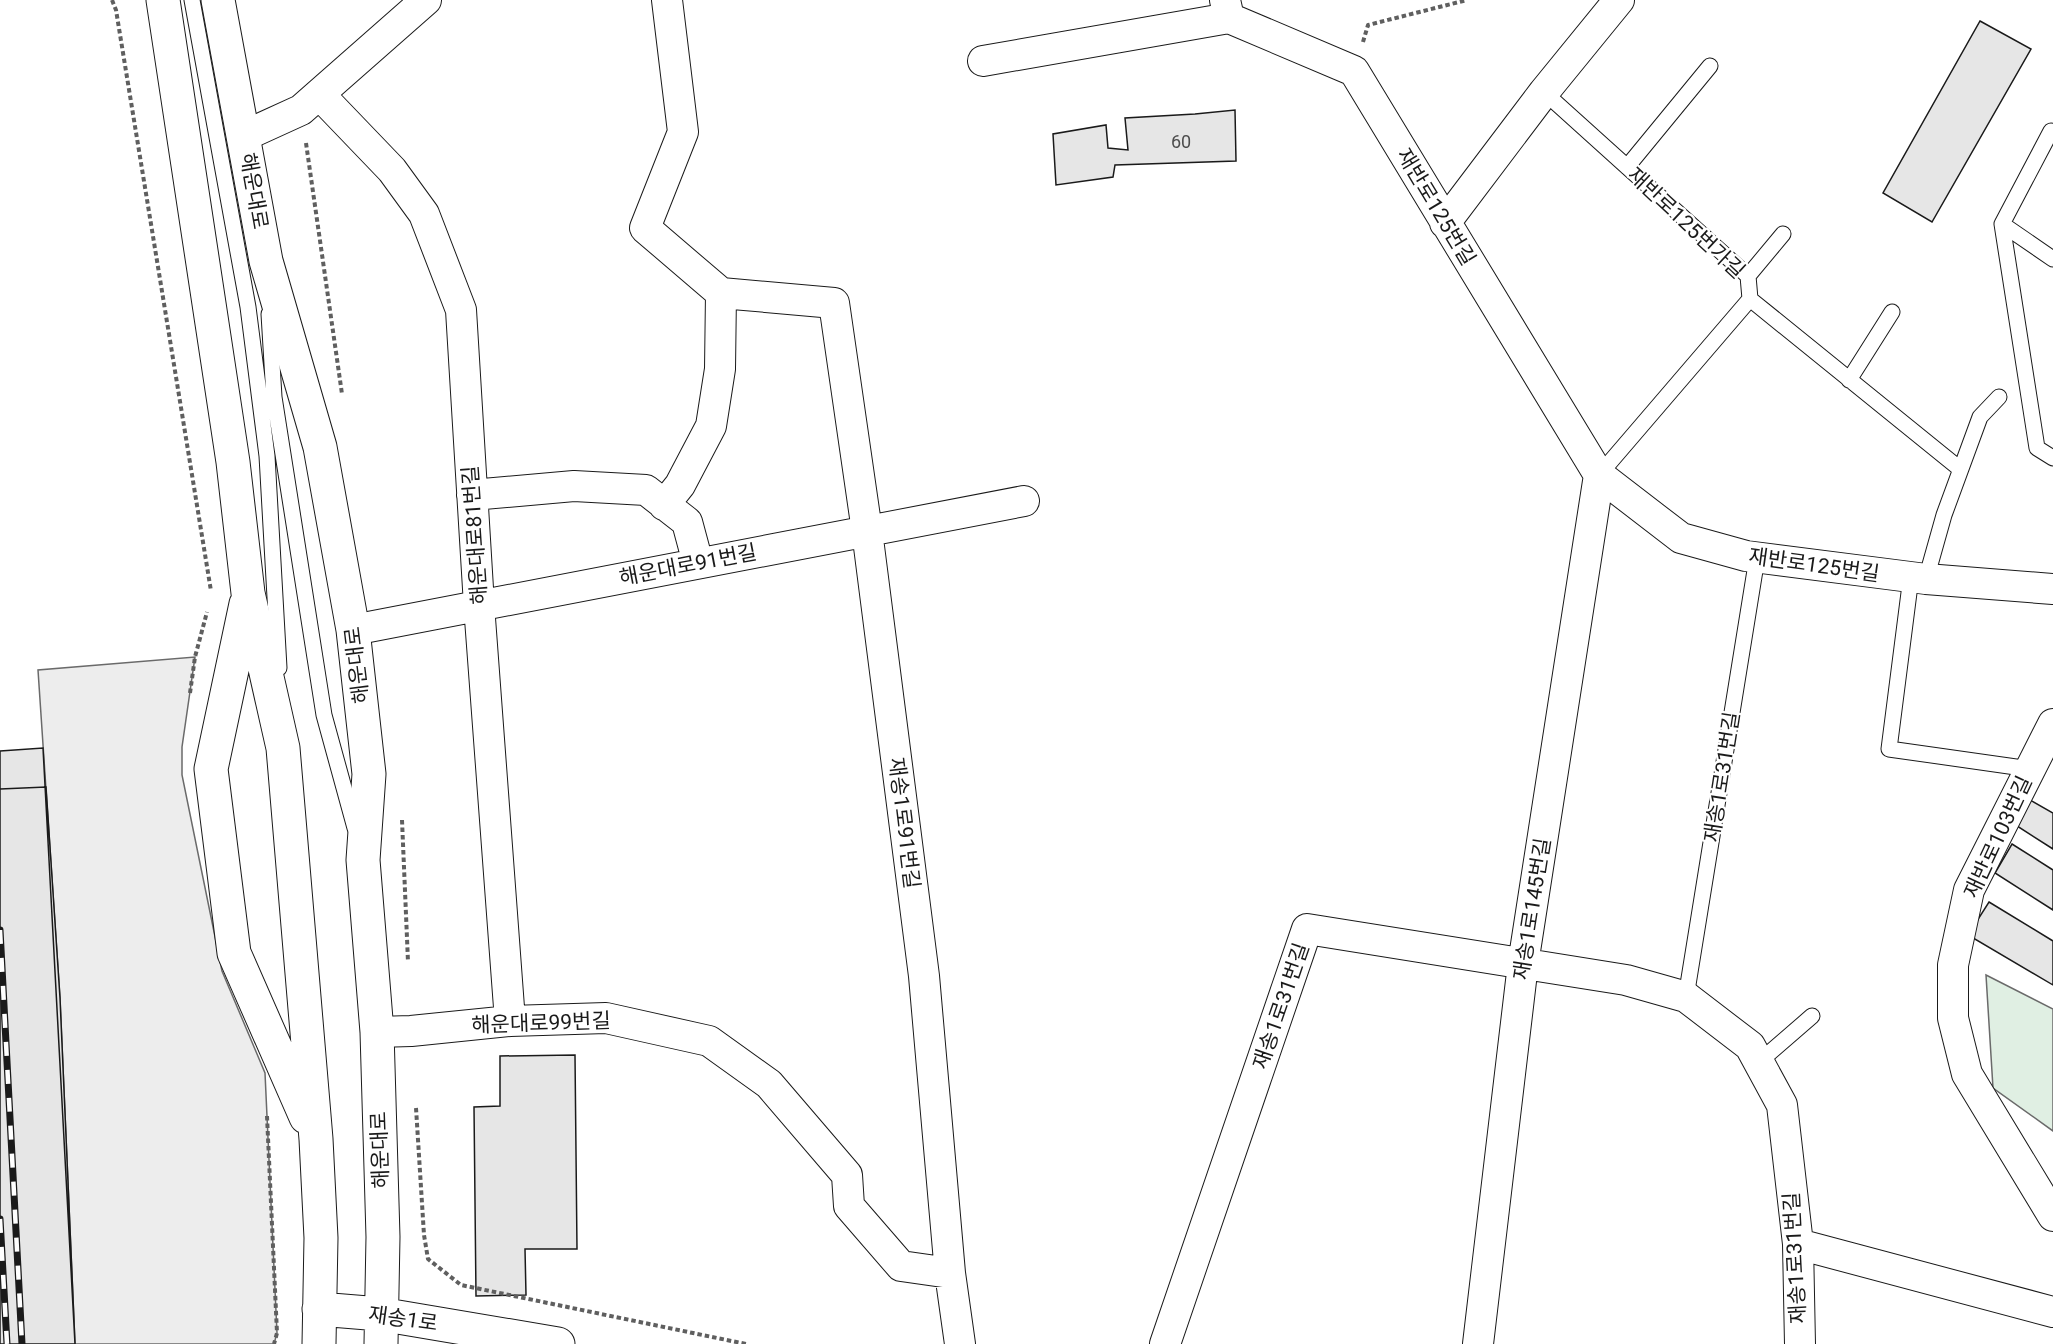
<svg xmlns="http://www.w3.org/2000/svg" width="2053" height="1344" viewBox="0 0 2053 1344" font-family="Roboto,'Noto Sans KR',sans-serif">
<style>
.green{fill:#e0efe3;stroke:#6a6a6a;stroke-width:1.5}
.parking{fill:#ededed;stroke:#6a6a6a;stroke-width:1.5}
.building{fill:#e6e6e6;stroke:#1a1a1a;stroke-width:1.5}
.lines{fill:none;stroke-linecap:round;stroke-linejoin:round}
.lane-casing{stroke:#1a1a1a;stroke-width:17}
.street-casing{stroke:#1a1a1a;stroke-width:32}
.secondary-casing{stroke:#1a1a1a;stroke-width:35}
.path{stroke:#5f5f5f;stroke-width:4;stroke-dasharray:4.5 3;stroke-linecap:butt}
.lane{stroke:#fff;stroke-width:15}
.street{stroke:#fff;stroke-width:30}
.secondary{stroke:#fff;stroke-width:33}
.rail-casing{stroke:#1a1a1a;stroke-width:7}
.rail{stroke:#fff;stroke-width:4.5;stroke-dasharray:14;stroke-linecap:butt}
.labels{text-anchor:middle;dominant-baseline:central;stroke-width:4.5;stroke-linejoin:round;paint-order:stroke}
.number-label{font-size:18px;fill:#4d4d4d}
.street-label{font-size:21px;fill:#1a1a1a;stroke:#fff}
</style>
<rect width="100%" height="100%" fill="#fff"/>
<path class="green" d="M1986,975L2053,1009V1131L1993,1088Z"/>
<path class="parking" d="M195,657L182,747V775L222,971L265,1073L277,1333L274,1344H75L60,998L38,670Z"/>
<path class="building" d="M1980,21L2031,49L1932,222L1883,193Z
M1235,110L1236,161L1115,165L1113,177L1056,185L1053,134L1106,125L1108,148L1128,150L1125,118L1195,114Z
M43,748L75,1344H0V751Z
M46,787L60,998L75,1344H0V789Z
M2030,800L2053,813V849L2017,826Z
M2012,844L2053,870V910L1995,873Z
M1989,902L2053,941V985L1968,935Z
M575,1055L577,1249H525L526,1295L476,1296L474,1107L500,1106V1056Z"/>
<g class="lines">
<defs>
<path id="lane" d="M192,0L248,307L267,456L279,668
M1544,92L1748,276L1750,299L1960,469
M2053,132L2051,131L2002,224L2037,448L2053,458
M1627,167L1710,66
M2002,224L2053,259
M1748,276L1783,234
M269,314L274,397L324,715L355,828
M1849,380L1892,312
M1599,475L1750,299
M1911,577L1889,749L2030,769
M1926,579L1944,515L1980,417L1999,397
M1686,997L1757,558
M1759,1062L1812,1016"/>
<path id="street" d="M667,0L683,132L645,228L721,293L834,303L867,531L924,976L950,1273L960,1344
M1225,0L1229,18L1354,71L1599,475L1681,538L1746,556L1926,579L2053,589
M983,61L1229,18
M320,95L392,170L424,214L461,310L479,605L510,1021
M244,136L301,110L426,0
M1445,223L1544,92L1619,0
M472,495L574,486L646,490L687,522L698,563
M664,505L680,485L711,426L720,369L721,293
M353,630L1024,501
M2053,724L1969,890L1953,965V1018L1967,1074L2053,1216
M377,1032L411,1031L510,1021L606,1018L709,1041L769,1084L847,1175L849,1206L901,1266L950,1273
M1798,1244L2053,1312
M1165,1344L1307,929L1626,980L1686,997L1750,1046L1782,1105L1798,1244L1800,1344
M1478,1344L1523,964L1599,475"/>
<path id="secondary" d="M163,0L233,462L248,593L283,748L316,1139L321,1238L319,1344
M218,0L266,261L320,447L353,630L369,774L363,860L377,1032L383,1237L381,1344
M246,604L211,769L234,953L306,1117
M319,1309L380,1314L558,1344"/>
</defs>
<use href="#lane" class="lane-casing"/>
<use href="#street" class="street-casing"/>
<use href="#secondary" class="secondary-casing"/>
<path class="path" d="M112,0L116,10L211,591
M1363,42L1368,25L1467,0
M306,143L342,394
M190,693L195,657L207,612
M402,820L408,962
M416,1108L424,1235L428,1259L461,1285L746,1344
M267,1116L277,1333L274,1344"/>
<use href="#lane" class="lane"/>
<use href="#street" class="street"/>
<use href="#secondary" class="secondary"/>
<defs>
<path id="rail" d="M0,930L22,1344
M0,1219L7,1344"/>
</defs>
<use href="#rail" class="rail-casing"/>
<use href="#rail" class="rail"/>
</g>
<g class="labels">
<g class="number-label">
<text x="1181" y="141">60</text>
</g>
<g class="street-label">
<text transform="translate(254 191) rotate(80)">해운대로</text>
<text transform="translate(1436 207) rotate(59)">재반로125번길</text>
<text transform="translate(1686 223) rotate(43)">재반로125번가길</text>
<text transform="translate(475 535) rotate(-94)">해운대로81번길</text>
<text transform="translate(688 565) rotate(-11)">해운대로91번길</text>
<text transform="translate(1814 565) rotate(8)">재반로125번길</text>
<text transform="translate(357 665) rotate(-97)">해운대로</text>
<text transform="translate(1722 777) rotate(-81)">재송1로31번길</text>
<text transform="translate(904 823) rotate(83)">재송1로91번길</text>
<text transform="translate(1998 837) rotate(-65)">재반로103번길</text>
<text transform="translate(1532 909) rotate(-81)">재송1로145번길</text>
<text transform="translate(1281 1006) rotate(-71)">재송1로31번길</text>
<text transform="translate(541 1023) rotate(-2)">해운대로99번길</text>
<text transform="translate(380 1150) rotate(-92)">해운대로</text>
<text transform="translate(1795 1258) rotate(-93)">재송1로31번길</text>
<text transform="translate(403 1319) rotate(8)">재송1로</text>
</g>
</g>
</svg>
